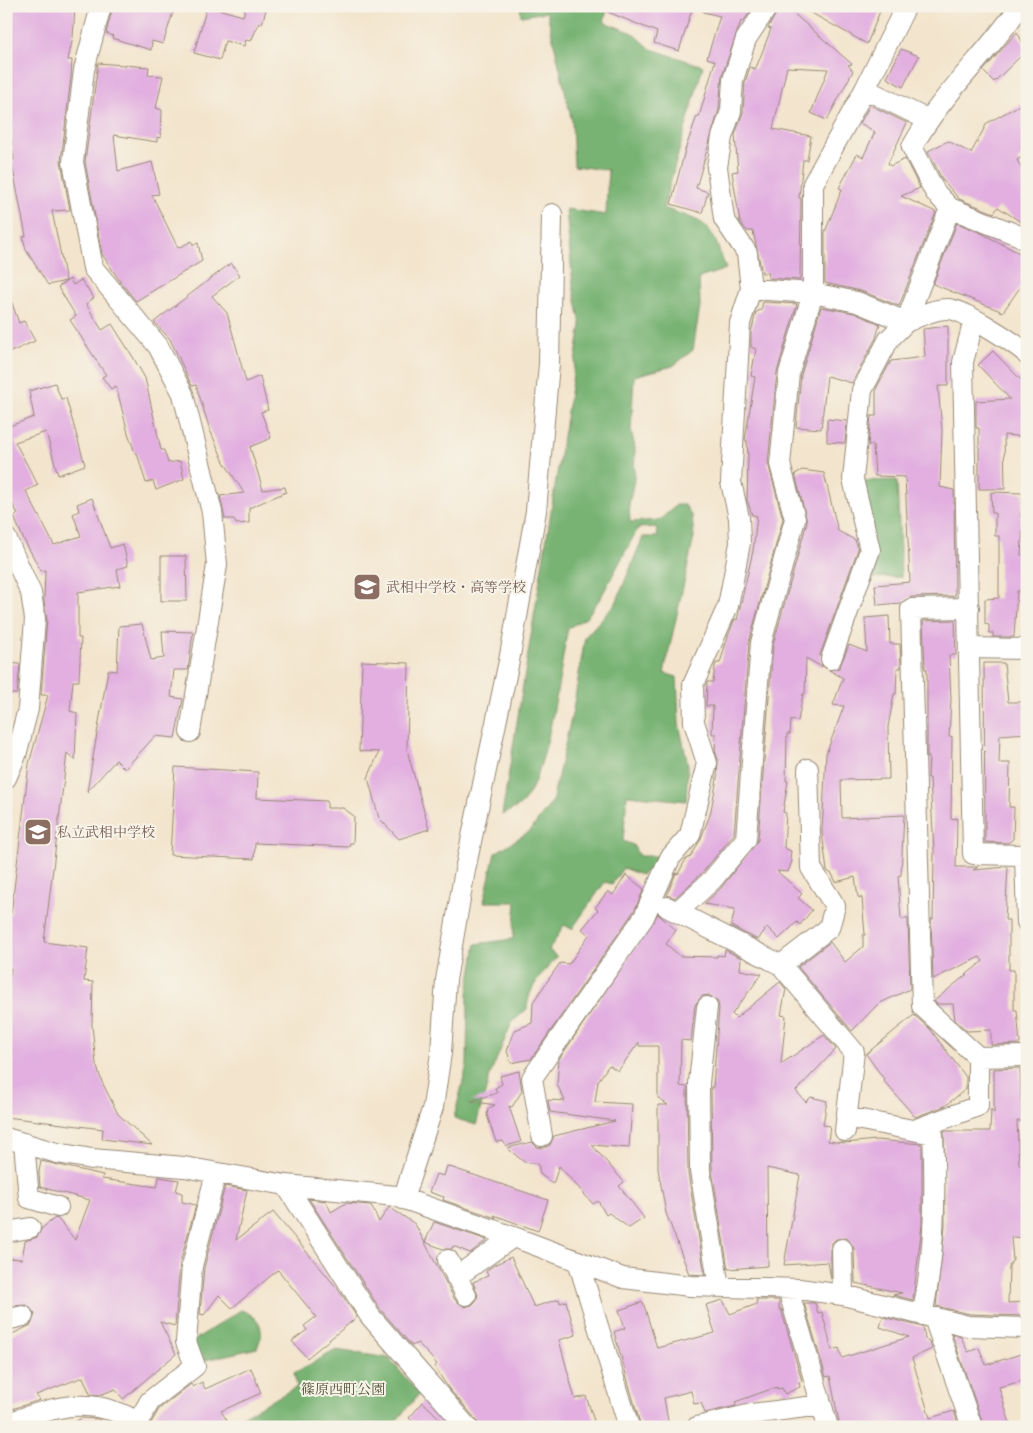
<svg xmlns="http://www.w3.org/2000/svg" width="1033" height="1433" viewBox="0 0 1033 1433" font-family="'Libre Caslon Text','Noto Serif JP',serif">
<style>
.forest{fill:#78b373;stroke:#5a6e48}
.building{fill:#e2afe0}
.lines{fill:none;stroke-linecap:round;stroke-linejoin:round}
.minor-casing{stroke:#978876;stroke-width:22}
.minor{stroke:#fff;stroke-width:20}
.labels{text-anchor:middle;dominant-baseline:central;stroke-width:4;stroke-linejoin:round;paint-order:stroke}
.education-label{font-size:14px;fill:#785e54;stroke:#f7f3e8;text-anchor:start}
.park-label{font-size:14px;fill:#525438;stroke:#f7f3e8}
</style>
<rect width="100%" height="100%" fill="#f7f3e8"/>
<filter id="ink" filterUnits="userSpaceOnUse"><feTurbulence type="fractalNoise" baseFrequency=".02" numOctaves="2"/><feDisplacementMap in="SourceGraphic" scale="10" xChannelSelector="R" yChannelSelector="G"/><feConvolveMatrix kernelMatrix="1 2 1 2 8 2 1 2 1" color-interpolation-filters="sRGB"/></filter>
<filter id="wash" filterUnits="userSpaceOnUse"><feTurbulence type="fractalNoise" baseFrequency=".0096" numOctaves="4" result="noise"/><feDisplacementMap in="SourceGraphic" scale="20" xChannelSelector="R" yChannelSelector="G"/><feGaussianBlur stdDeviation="1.12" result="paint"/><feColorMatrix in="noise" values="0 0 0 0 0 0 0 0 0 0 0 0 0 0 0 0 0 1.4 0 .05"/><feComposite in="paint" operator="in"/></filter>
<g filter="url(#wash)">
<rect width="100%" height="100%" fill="#f3e5cd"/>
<path class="forest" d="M520,6H608L604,22L633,33L651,49L703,66L663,208C711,224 709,221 726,269L699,278L700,306L693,350L673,366L634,376L631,430L635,448L634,480L629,504L630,522L660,520L676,505H685L692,517L694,537L664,673L677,677L679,724L688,765L686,801L627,795L623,841L633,845L639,856H656L651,868L641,875L623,868L612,884L605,882L572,929L564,925L549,950L557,957C543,973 528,987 527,1009L512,1022L490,1075L476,1125L454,1118L467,1065L468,993L476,944L513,939L516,902H484L495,853L530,831L552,802L573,710L585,637L616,603L643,537H658L656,527L638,528L601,597L586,618L568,628C560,668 548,772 524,801C520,807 508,811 502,815L581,325L573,286L566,209L606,215L608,170L574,166L572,122L547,12L521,16Z
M897,480L901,577L867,578L862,481Z
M241,1310C260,1317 266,1328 257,1348L201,1361L191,1342Z
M336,1350L389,1358L419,1394L391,1427H240L237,1419L297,1387L294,1373Z"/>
<g id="blocks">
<path class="building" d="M6,6L75,8L73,37L68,60H72L71,77L61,161L70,210L52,211L66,281L48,285L26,250L23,237L26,236L11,160H14L6,103Z
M113,6H175L163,44L152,41L151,50L112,38L113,36L106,33Z
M207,6L243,16L246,6H267L262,24L259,23L251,41L246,40L244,46L225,41L220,60L194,53Z
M593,6H693L679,51L654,43L657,32Z
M703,6H746L752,9L743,22L741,21L722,76L719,109L696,188L708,192L702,213L671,204L685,150L697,116L699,117L715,61L707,58L720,16L703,12Z
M780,6H785L852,64L848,65L853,71L827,120L811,113L828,69L787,67L773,129L811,136L807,160H803L799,198H801L800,280L768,278L769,273H762L753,231H747L740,222L732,172L738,171L735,135L743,112L745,82L750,67L755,69L758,63L771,29L768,28Z
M799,6H882L867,44Z
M1017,32L1027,50L994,82L983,71Z
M901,49L919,56L903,87L887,78Z
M98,63L149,67L148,75L163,76L156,108L162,110L161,138L157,137V142L114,135L118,171L152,162L159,194L152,195L178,248L192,241L193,245L198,243L202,261L136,301L121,283L102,254L85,162Z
M1027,101V154L1017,160L1027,178V226L998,207L994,213L959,199L942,179L928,151L948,141L971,153L987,123Z
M870,105L907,123L888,163L890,166L905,159L920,188L901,196L936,212L899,306L861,291L825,283V232L842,189L839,188L857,154L863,157L875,132L860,123Z
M957,223L981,233L1027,257V277L1003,312L933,284Z
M231,263L240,275L212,296L227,313L246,382L260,376L268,410L261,412L271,438L250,447L263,490L285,487L286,492L249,508V523L236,524L234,519H225L220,496L244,493L224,462L210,430L196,385L192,386L170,339L154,322Z
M70,279L73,285L81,280L94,298L86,304L102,330L112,324L133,357L145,378L161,450H164L168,463L180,461L184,479L156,490L153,481L146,483L137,453H135L128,433L116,386L111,389L102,377L106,375L70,320L76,316L58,287Z
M8,292L19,323L24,321L35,341L6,354V293Z
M763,302L797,304L777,372L768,463L783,519L749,642L734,834L703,872L675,898L667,895L676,873L678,874L686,859L691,857L701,838L710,815L717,779L718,760L715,750L716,734H712L713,706H706L707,682H713L715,666L716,663H720L728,636L735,619L737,620L753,551L757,516L752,515L747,500L748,457L747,441L745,440L755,377L751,376L756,349L751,347V333L756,312L761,310Z
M821,307L854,313L880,324L876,338L852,383L827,376L821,429L796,427L801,375Z
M948,326V386H938L942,430L940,487L954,490L955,596L911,597L901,603L877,605L875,585L910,582L905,477L875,476L873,445H868L871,416H876V389L891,361L925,357L923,329Z
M993,351L1027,386V437L1004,435L1005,489H979V428H976V401L1010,399L978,365Z
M55,383L61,399L66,398L85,465L58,475L46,432L15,442L38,485L26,491L54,545L81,536L73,514L79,511L77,504L92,498L110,548L123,544L128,566L117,569L120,586L78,592V638H81L79,681H73L70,711L77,713L75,760L67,753L44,942L88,948L84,981L93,982L92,1026L96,1064L102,1082L118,1114L152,1145L102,1139L103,1129L6,1117V999L11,968L6,967V913L11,914L29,764L48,695H41L47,620L44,601L45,570L41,571L23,538L14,517L18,514L6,493V425L7,427L34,417L29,391Z
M827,419L847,421L845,443L827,442Z
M802,470L824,473L838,531L855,540L858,549L820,655L822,667L806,658L805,694H803L798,721L791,720L790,734H787L786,781H788L783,812L786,813L784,848L791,851L790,858L792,861L788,872L777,871L802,894L798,898L812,910L800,925L797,922L779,939L767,927L758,940L731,926L735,909L704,904L721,888L758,840L773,645L807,522L795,474Z
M991,492L1023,493L1021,517H1024L1021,555H1027L1026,591H1017L1014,637H993V633H989V625L985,624V599L999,598V536H995V513H992Z
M161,556H186L187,601H161Z
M889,616L890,644H900L901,668H897L896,694H894L888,727L889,779L841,780L842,818L904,815L901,875L898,876L901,919H908L910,989L878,1004L852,1031L798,967L830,942L845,962L863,947V935H865L862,898L858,897L855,877L836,882L832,874L827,871L822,832L826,754L844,706L833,705L843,678L829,670L839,668L849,645L867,652L865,618Z
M955,620L956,655H949L951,699L949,737L952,736L951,819L957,818L956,867H978L973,870L1008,867L1005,920H1009V970H1014V1010H1017L1020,1044L991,1045V1030L967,1031L955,1020L953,1004H937L934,1001L983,961L980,957L933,979L931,919H933L934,851L930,778H928L929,757H927V669H925L923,621Z
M142,624L151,660L164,658L162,631L193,632L188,670H174L171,697L183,699L175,738L155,736L125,769L116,760L87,792L108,670L117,671L119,626Z
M362,661L409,663L407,750L429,829L399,839L379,818L368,778L379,752L359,751Z
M6,663L20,664L17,694H6Z
M984,663H1004L1008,702H1027V733L1000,735L999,763H1010L1009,807H1014L1013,839L1008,843L985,842Z
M175,767L258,772L257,798L327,801V808H343L354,816L353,843H350L349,847L255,843L254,859L170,855Z
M626,875L644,889L634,911L531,1059L511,1063L507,1051L515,1030L532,1023L533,1002L560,963L569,964L589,935L582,929L598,910L595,908L608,891L613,895Z
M658,914L676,930L666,944L680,956L717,957V955L724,956L725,950L741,958L740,970L762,974L732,1014L736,1018L780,982L786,989L781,1015L786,1016L781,1064L824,1035L836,1049L796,1091L806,1102L811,1097L827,1101L823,1125L830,1126L828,1141L844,1143L877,1140L922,1144V1225L913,1300L893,1295L902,1293L855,1283L854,1248L847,1238L836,1239L831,1244V1279L828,1262L784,1265L800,1175L767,1168L768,1266L728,1269L712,1170L711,1087H713L719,1008L718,1002L709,995L702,996L695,1005L691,1041L681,1040L680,1086L687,1087L688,1173L705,1275L689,1274L666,1213L658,1169V1105H668L658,1098V1046H639V1042L618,1071L609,1065L598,1081L595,1102L632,1104L629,1148L592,1145L624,1182L619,1186L644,1218L629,1228L609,1213L606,1215L598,1201L593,1204L559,1166L553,1184L540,1174L538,1164L524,1162L507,1148L532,1142L537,1147L544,1148L550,1145L554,1136L615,1121L550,1112L548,1100L565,1101L557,1084L559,1059Z
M914,1015L930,1029L966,1077V1089L945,1106L915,1117L883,1080L884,1079L866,1054Z
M1020,1068L1022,1121H1017L1019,1165H1027V1238L1011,1237L1013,1260L1009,1266L1008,1303L1024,1302V1316L970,1314L936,1306L945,1226L944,1131H990L991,1109L994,1113V1069Z
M519,1071L522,1091L512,1107L509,1106L521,1142L506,1146L503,1141L496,1142L487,1115L488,1109L495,1105L471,1101L497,1093L495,1088L502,1084L500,1076Z
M41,1161L103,1175L102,1179L157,1187L159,1177L179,1180L176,1191L182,1193V1202L196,1205L180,1263L175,1326L160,1322L176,1354L123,1399L115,1389L100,1395L90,1394L83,1377L36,1395L40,1400L9,1410L6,1405V1337L31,1325L35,1314L27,1305L13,1306L11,1303L6,1304V1258L22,1259L25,1241L37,1237L42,1228L55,1218L58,1219L75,1240L90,1200L40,1187L39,1172Z
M447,1166L548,1200L538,1231L494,1215L496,1218L443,1200L444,1197L429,1192L436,1174L444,1176Z
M225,1186L247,1190L236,1240L273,1212L338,1289L357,1317L307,1358L292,1341L307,1330L304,1326L316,1317L278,1270L232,1308L219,1295L204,1315L200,1314L204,1268Z
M309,1199L326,1201L331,1212L346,1203L371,1205L379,1222L389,1207L415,1224L455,1300L465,1307L472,1305L476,1301L478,1295L473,1282L488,1276L486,1271L494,1265L511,1257L534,1307L559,1299L560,1303L566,1301L576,1335L559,1340L575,1399L586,1396L596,1427H480L476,1419L449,1389L434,1366L437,1364L418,1343L412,1346L380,1309Z
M434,1222L487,1240L470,1253L453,1246L452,1249H443L425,1242Z
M723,1300L730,1314L757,1304L756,1300H779V1309H781L802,1381L799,1382L800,1387L785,1394L782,1388L777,1389V1387L735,1402L736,1406L705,1413L701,1403L694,1404L691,1391L664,1398L669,1427H641L614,1332L625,1328L619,1310L643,1302L657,1348L715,1333L706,1305Z
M804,1303H815L818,1313L822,1312L832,1350L839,1348L842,1358L909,1337L880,1327L883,1317L923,1327L925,1339L929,1341L932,1349L912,1358L930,1418L954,1411L959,1427H840L830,1376L826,1377Z
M952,1334L961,1337L968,1352L979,1348L986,1365L1027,1352V1380L999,1387L1011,1427H984Z
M251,1368L261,1393L221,1411L231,1427H154L151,1423L159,1409L191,1384L193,1387L202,1382L205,1389Z
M423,1402L448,1427H418L409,1418Z
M81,1418L99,1419L103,1427H69Z"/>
</g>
</g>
<g filter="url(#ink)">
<use href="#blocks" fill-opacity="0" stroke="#978876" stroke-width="1"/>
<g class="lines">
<defs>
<path id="minor" d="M101,6L84,70L73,162L93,268L158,346L183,394L212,512L217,565L190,732
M1020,6C986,56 942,93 912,147L935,192L950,208L1020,236L1027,241
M865,89L928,120
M751,289L813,293L857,302L906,322C918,317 933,309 947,309C962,308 1011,341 1025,352L1027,355
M974,320L963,362L973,854L1025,855L1027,922
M6,538L31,593L35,619L28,709L16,755L6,778
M969,608L911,609L922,1006L978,1057
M970,648L1027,649
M831,659L870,550L853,479L862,390L889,339L906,322L950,208
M667,907L781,965L854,1052L845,1131
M677,912L712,880L746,839L761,643L795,519L780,464L789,373L813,293V184L865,89L906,6
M781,965L829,928L835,906L811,868L808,769
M707,1007L699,1083L700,1171L719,1287
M846,1117L933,1134C936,1194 935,1257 922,1315
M914,1130L978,1106V1057L1027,1056
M542,1136L532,1078L644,917L670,858L690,835L707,763L694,722L693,685L728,606L740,543L739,518L731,482L740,323L751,289L747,253L724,219L717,167L722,137L731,111L733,80L746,39L768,6
M6,1138L57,1153L92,1159L184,1167L286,1185L396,1196L519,1239L623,1278L690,1286L799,1289L843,1295L968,1326L1027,1328
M24,1143L29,1198L58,1207
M286,1185L370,1316L467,1427
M403,1199L433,1107L441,1053L446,980L465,870L509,661L536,511L549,364L552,214
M6,1232L30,1228
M842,1249L843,1295
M448,1260L466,1295
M578,1261L629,1427
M456,1277L513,1237
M788,1289L828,1427
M934,1318L972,1427
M6,1320L23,1316
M11,1422C59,1406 91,1395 138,1422L139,1427
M138,1422L150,1401L195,1366L186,1342L192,1266L216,1173
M697,1427L752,1414L821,1405"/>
</defs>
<use href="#minor" class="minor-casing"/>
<use href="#minor" class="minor"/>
</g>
</g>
<defs>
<symbol id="school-square" viewBox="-11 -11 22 22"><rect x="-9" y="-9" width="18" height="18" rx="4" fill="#8d6e63" stroke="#f7f3e8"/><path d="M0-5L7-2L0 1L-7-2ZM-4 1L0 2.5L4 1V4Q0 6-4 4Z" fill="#fff"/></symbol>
</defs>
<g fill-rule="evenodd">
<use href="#school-square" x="351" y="571" width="32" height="32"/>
<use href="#school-square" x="22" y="816" width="32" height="32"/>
</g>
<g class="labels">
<g class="education-label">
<text x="386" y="587">武相中学校・高等学校</text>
<text x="57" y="832">私立武相中学校</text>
</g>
<g class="park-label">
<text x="343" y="1389">篠原西町公園</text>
</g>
</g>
<rect width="1033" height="1433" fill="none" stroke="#f7f3e8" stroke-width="25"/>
</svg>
